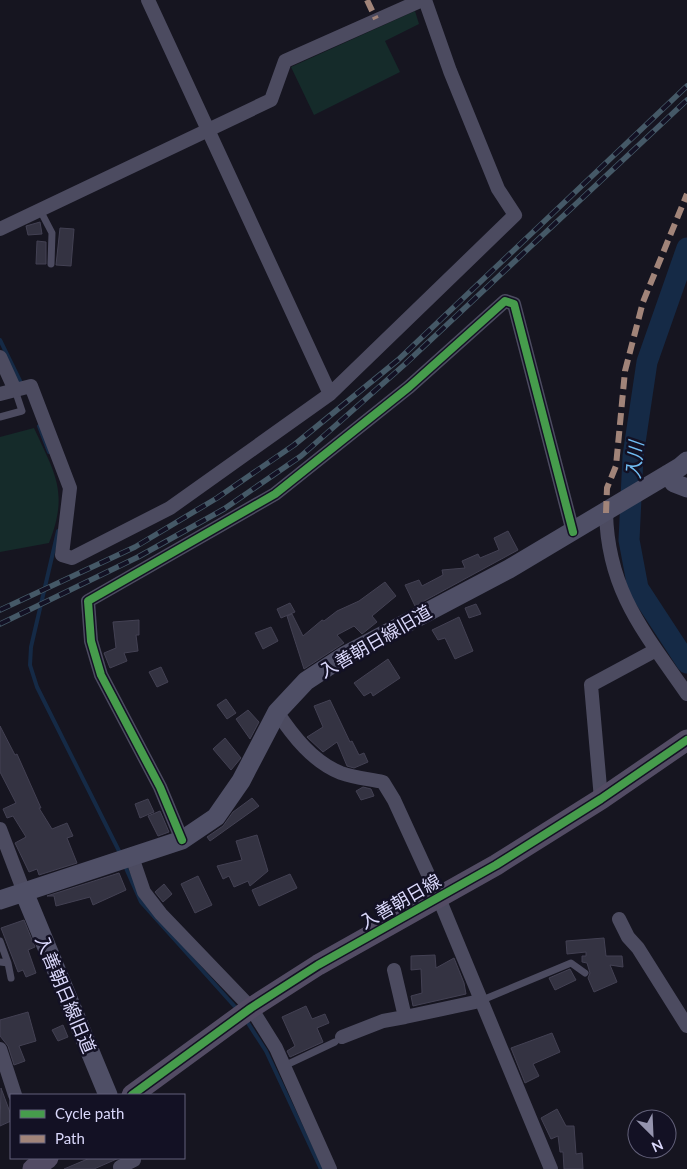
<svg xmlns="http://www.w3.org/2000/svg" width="687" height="1169" viewBox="0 0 687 1169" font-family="Lato,'Noto Sans JP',sans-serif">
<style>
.green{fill:#152b2a}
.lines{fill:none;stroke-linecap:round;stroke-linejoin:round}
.stream{stroke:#152a46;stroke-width:4}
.river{stroke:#152a46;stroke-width:21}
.building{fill:#343342;stroke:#434153}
.lane{stroke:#4c4b60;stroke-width:7}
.street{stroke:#4c4b60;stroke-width:14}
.secondary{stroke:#4f4f66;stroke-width:19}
.primary{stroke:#534c64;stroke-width:21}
.rail-casing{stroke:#455967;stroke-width:5.5}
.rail{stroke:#131124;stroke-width:4;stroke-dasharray:11;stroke-linecap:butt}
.quiet{stroke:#a18479;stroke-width:6;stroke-dasharray:12 6;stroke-linecap:butt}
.cycleway-casing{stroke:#131124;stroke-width:11}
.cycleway{stroke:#469c4c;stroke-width:8}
.labels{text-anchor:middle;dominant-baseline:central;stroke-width:5;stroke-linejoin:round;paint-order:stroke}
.street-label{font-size:18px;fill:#dad8fb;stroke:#131124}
.water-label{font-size:19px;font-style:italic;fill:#70bcf2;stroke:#131124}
</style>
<rect width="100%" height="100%" fill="#161520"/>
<path class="green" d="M415,11L419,24L385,41L400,72L314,115L291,67Z
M34,428C55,474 69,492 49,543L0,552V437Z"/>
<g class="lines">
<path class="stream" d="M0,340L22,385
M39,426L49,452
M58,531L31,647L30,665L37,687L121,855
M125,866L141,902L237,1009
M246,1020L266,1051L321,1169"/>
<path class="river" d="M687,248L647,362L633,456L629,540L638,588L687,663"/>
</g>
<path class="building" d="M40,222L42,234L28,235L26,226Z
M60,228L74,229L71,266L56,265Z
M37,241L46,242V264H36Z
M508,531L518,550L415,606L405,585L419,580L422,586L443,575L442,570L465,568L462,561L478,554L480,558L499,550L494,538Z
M385,582L396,596L372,616L377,622L362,634L354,626L337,635L344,643L304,669L287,616L292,614L303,636L322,620L324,621L337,611L359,601Z
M290,603L295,612L281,618L277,609Z
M476,604L481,614L469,618L465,608Z
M459,617L473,651L455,659L445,638L438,640L432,630Z
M139,620V635H136L138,651L124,653L127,661L110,668L104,653L116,648L113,622Z
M271,627L278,641L263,649L255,633Z
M388,659L400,678L373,696L371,692L364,696L354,683Z
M161,667L168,682L157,687L149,672Z
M226,699L236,713L227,719L217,705Z
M330,700L350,742L352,741L359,755L364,753L368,762L354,768L347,766L337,742L323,752L307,737L323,727L314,706Z
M248,710L259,722L250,739L236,719Z
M0,726L15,755L17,754L41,808H39L52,829L67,823L73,836L67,838L77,863L39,875L37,869L29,872L15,843L26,837L13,816L7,818L3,809L16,803L0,772Z
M225,738L241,758L231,770L213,749Z
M363,787L371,789L374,796L361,800L356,791Z
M252,798L259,806L210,841L207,837L223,826L233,812Z
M148,799L154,812L140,818L135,804Z
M160,811L169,832L158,836L148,816Z
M257,835L268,871L250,886L248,881L234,887L229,876L223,879L217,866L242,860L236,841Z
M119,873L126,890L93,905L90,897L56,906L54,896H47Z
M290,874L297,888L259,906L252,890Z
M198,876L212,905L195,913L181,884Z
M164,884L172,894L163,902L155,892Z
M24,920L35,947L28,950L36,973L26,977L23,970L18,972L1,928Z
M604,938L606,956H622L623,967L610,965L617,982L594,992L588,978L590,973L587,963L582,962V956H586V952L567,954L566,941Z
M435,955L436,968L454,958L464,983L466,994L413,1006L411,996L422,993L421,969L411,970V956Z
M570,969L576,980L555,990L549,978Z
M306,1006L312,1019L325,1014L329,1023L317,1028L323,1042L290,1057L287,1051L295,1046L282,1017Z
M28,1012L36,1041L19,1046L25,1061L14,1065L8,1046L0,1036V1020Z
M63,1025L68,1037L58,1041L52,1030Z
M552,1033L560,1052L533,1064L539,1076L525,1083L511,1048Z
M1,1088L11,1115V1121L0,1126Z
M557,1109L566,1126H574L576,1154L582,1153L583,1169H564L563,1152H560L558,1136L551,1139L541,1118Z
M90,1158H119L94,1169H64Z"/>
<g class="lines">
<path class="lane" d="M40,210L52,233L51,264
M0,417L22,411L15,390
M0,941L8,963
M0,962L8,963L11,978
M480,1001L571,963L585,973
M284,1066L335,1042"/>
<path class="street" d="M148,0L330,394
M0,229L271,100L285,61L422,0
M0,357L15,390
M0,394L31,386L70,488L62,555L72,558L170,508L330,394L515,215L498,189L450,71L425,0
M606,513C608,591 644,632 687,694
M277,712C293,736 313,762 341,773C355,778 369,779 383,782L394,800L438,896L551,1169
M601,799L591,685L656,650
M0,829L24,892
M182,840L160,787L101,675L91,641L88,601L275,494L409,387L505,301L514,304L573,532
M132,857L144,892L161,914L251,1008L276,1048L330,1169
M619,919L628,937L638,948L687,1026
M394,970L405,1017L480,1001
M342,1037L383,1021L405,1017
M0,1049L15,1095
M121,1169L120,1167L134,1160L132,1158"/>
<path class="secondary" d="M668,474L674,483L687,488
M24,892L108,1095
M0,900L182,840L216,817L241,781L277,712L306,681L344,656L509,569L680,467L687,461"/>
<path class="primary" d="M132,1095L251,1008L318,965L496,865L601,799L687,740
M33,1169L48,1158"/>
<defs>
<path id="rail" d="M0,610L135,547L217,498L294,445L398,360L687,86
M0,624L138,557L224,509L301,456L404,365L687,100"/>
</defs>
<use href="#rail" class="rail-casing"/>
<use href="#rail" class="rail"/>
<path class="quiet" d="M367,0L376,19
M606,513L607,488L616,466L625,371L643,302L687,194"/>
<defs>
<path id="cycleway" d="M182,840L160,787L101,675L91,641L88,601L275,494L409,387L505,301L514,304L573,532
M132,1095L251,1008L318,965L496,865L601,799L687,740"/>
</defs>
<use href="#cycleway" class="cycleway-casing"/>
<use href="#cycleway" class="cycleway"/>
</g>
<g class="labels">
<g class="street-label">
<text transform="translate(375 641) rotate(-30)">入善朝日線旧道</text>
<text transform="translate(400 901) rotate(-30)">入善朝日線</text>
<text transform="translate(66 994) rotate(67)">入善朝日線旧道</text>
</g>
<g class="water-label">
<text transform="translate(634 460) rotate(-85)">入川</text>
</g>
</g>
<rect x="10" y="1094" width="175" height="65" fill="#131124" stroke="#63617a"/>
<rect x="20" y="1110" width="25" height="8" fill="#469c4c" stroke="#63617a"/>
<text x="55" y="1119" font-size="15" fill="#dad8fb">Cycle path</text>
<rect x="20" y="1135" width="25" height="8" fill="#a18479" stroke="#63617a"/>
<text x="55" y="1144" font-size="15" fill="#dad8fb">Path</text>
<g transform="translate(652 1134) rotate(156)"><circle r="24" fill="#131124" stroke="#63617a"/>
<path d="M0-4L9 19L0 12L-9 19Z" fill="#9594ae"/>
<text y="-8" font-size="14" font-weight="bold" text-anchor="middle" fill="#dad8fb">N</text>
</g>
</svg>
